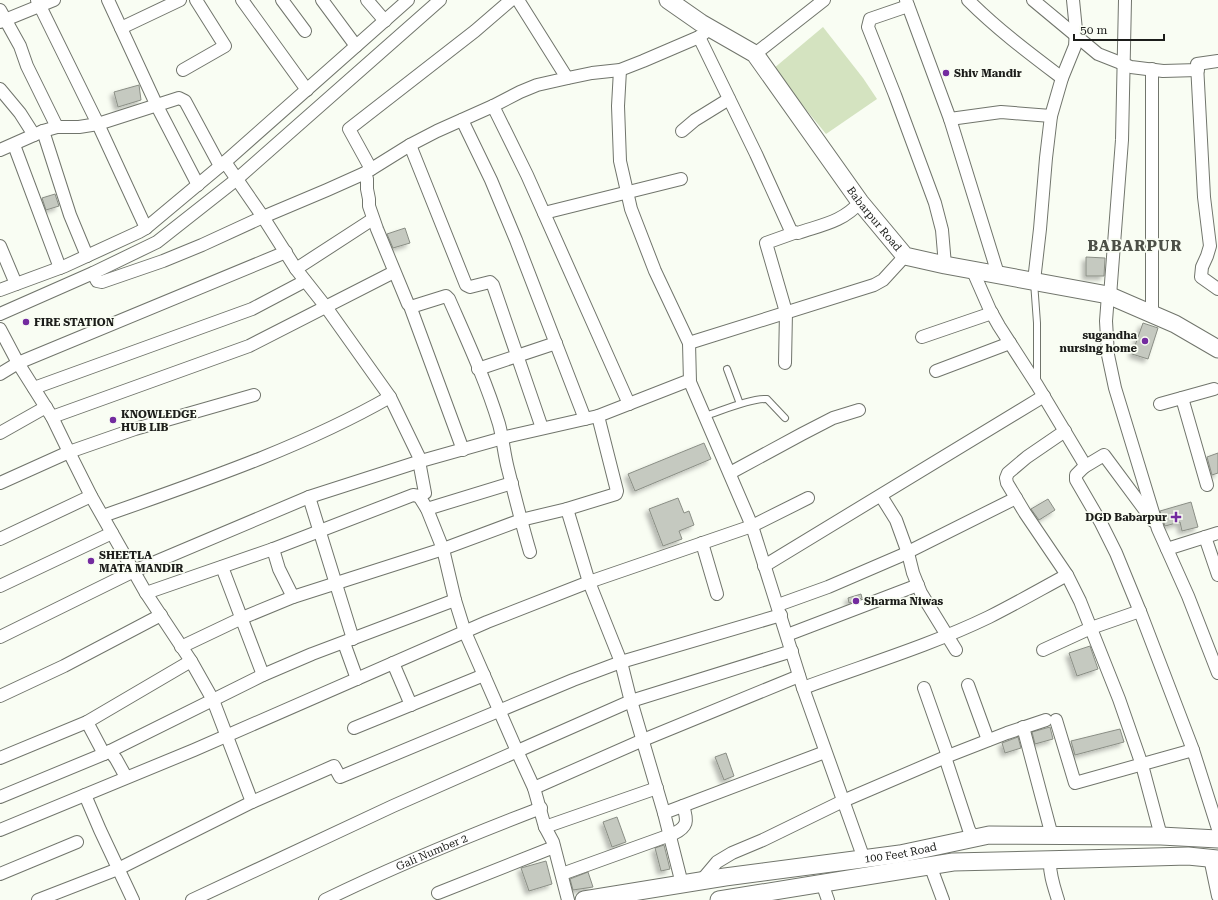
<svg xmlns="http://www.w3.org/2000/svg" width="1218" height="900" viewBox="0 0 1218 900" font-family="'Roboto Serif',serif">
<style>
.green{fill:#d4e3c0}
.building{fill:#c5c9c0;stroke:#8a8e85;filter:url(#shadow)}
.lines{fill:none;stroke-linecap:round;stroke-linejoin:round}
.lane-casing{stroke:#71756c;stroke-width:8}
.street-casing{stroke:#71756c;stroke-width:14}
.secondary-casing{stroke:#71756c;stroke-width:19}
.lane{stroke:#fff;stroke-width:6}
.street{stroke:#fff;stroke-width:12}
.secondary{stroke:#fff;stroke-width:17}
.poi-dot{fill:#732b9f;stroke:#f9fdf3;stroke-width:1.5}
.labels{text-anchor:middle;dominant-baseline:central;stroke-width:3.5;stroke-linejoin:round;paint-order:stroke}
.poi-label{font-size:11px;font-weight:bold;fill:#1c1d1a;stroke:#f9fdf3;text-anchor:start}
.street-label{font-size:11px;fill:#1c1d1a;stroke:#f9fdf3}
.district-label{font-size:15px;font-weight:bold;letter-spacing:1px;fill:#4c4f47;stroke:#f9fdf3}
</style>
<defs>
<filter id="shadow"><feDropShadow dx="-3.5" dy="3.5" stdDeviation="2" flood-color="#0004"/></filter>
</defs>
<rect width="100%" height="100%" fill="#f9fdf3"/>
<path class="green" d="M823,27L863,78L877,99L826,134L773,69Z"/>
<path class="building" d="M139,85L141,100L118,107L114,92Z
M55,194L59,206L46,210L42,198Z
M405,228L410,243L393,248L387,234Z
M1086,257L1105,258L1104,276H1086Z
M1143,323L1158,328L1148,359L1132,354Z
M704,443L711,459L635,491L628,474Z
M1218,453V473L1212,475L1207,457Z
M678,498L684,513L689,511L694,525L679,531L682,539L663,546L649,509Z
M1048,499L1055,510L1039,520L1031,509Z
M1191,502L1198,527L1182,531L1180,522L1165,526L1160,511Z
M861,594L862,598L849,603L848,598Z
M1090,646L1098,669L1077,676L1069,653Z
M1050,727L1053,739L1035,744L1032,732Z
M1120,729L1124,742L1075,755L1071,741Z
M1018,737L1021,748L1005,753L1002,743Z
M726,753L734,776L724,780L715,757Z
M617,817L626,842L612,847L603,822Z
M664,845L670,869L661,871L655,848Z
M546,861L552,884L529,891L521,868Z
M588,872L593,887L573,890L570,879Z"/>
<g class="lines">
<defs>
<path id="lane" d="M1034,282L1037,323V381
M727,369L740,404
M705,416C721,411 751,398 767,399L785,418"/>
<g id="street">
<path d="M37,0L98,124L146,228"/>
<path d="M108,0L157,106L198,185"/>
<path d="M242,0L307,90"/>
<path d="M282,0L305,31"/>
<path d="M322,0L356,46"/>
<path d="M367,0L385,21"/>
<path d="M518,0L567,78"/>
<path d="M906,0L950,119L998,274"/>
<path d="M968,0C997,29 1029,53 1062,78"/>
<path d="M1033,0L1098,54L1131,67L1163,71L1198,70"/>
<path d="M908,6L870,19L868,27L895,95L935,203L942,230L945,265"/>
<path d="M0,10L20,46L27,66L57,127"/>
<path d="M0,22L54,0"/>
<path d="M121,28L180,0"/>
<path d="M699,37L756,154L791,231L798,233C821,225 843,222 860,202"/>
<path d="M755,54L824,0"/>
<path d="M1218,61L1197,64L1204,197L1210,246L1207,256L1202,267L1201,277L1218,289"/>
<path d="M183,70L225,46L196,0"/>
<path d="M620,70L618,106L620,161L631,209L655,271L689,343L690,382L752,526L803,688L864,859"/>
<path d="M0,89L20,113L34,135"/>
<path d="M493,106L527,175L629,404"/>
<path d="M950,119L1001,112L1051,116"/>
<path d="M462,120L491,180L516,240L585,419"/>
<path d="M43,131L70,215L87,256"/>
<path d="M682,131L695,120L729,99"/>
<path d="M14,145L60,268"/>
<path d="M410,145L466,285L470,287L490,282L493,285L542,428"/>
<path d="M0,150L43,131L57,127H79L98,124L179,98L185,101L220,166"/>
<path d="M225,162L263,217L296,269L326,307L390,397L421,461"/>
<path d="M371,169L349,129L475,31L511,0"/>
<path d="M365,173L367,179V189L369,199V206L377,229L408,304L412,306H414L446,296L449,299C467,340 486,381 499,424C503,439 504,454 508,469C515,497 522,525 530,552"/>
<path d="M544,213L681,179"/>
<path d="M0,246L16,284"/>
<path d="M296,269L373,219"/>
<path d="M972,269L990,310L999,326L1037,385L1085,465L1084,467L1076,475V480L1101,523L1116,553L1141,614L1193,750L1218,829"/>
<path d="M93,273L97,281L102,282L163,261L202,245L263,217L327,190L365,173L410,145L437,131L493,106L520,92L537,85L568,78L592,73L620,70L643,61L699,37L711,28"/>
<path d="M1034,281L1040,229L1046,158L1051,116L1062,78L1075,46L1076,30L1073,0"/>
<path d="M0,290L65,266L139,232L146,228L225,162L408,0"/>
<path d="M1108,295L1106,321L1108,355L1115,388L1158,529L1188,596L1218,673"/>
<path d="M1110,296L1122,140L1125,0"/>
<path d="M410,306L463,450"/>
<path d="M0,314L93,273L157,242L237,179L440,0"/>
<path d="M1152,314V69"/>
<path d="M0,329L18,363L52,417L69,452L91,496L146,593L191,661L213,700L252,802"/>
<path d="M922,337L992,313"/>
<path d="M689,343L874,285L883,280L905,256"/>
<path d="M785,363L786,312L766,243L794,233"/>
<path d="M478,369L556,343"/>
<path d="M936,371L1010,343"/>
<path d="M0,374L18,363L286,252"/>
<path d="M34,388L252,309L305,281"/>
<path d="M1182,398L1207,485"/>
<path d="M1160,404L1214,389"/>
<path d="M52,417L249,346L394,272"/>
<path d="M1065,431L1027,457L1008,473L1006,478L1007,483L1025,513L1067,575L1080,601L1119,699L1142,765L1161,836"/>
<path d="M0,433L46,407"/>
<path d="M1084,467L1104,455L1153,521"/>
<path d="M730,473L802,434L833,418L859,410"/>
<path d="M0,483L69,452L135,429L254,395"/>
<path d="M419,496L427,509L443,549L455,600L465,632L517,751L534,788L545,827L553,842L568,900"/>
<path d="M881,496L896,520L908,553L913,573L921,593L956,650"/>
<path d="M309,497L353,639"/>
<path d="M427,509L512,483"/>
<path d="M567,509L589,582L621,662L629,694L664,813"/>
<path d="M103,516C199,482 301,448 390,397"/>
<path d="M1205,537L1218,575"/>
<path d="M0,539L91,496"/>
<path d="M702,543L717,594"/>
<path d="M273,549L279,569L293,597"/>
<path d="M1167,549L1218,533"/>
<path d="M764,566L1044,396"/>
<path d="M222,567L263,675"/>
<path d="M0,586L112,533"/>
<path d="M146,593L273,549L413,495L419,496L425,493L419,461"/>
<path d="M778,605L828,587L900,556L1016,498"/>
<path d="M787,635L918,585"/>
<path d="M0,637L134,571L309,497L421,461L510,436L598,416L685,382H690"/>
<path d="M344,643L357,679"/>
<path d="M181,647L242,618L293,597L443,549L521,520L567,509L616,494L617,491L598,416"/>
<path d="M1043,650L1091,628L1140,611"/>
<path d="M393,663L411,705"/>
<path d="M968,685L988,740"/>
<path d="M803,688C865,665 929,646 989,617C1015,604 1041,589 1067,575"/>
<path d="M924,688L948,756"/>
<path d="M0,696L64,666L161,615"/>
<path d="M1056,720L1075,783L1193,750"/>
<path d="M87,722L104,754"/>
<path d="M1023,727L1052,836"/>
<path d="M354,728L484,675"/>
<path d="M110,751L116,759L126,777"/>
<path d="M945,757L969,830L974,838"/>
<path d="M0,758L87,722L191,661"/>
<path d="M534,788L643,740L799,676"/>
<path d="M85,795L100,830L133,900"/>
<path d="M0,797L104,754L263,675L312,654L455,600"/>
<path d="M545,827L657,788"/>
<path d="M0,830L194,750L487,622L589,582L752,526L808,498"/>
<path d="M1210,858L1218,896"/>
<path d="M1050,860C1049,873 1054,887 1058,900"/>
<path d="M930,865L943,900"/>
<path d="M0,874L77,842"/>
<path d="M562,874L673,834C688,827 688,821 683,806"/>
<path d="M701,881L717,862L732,853L763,840L843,801L948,756L1007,733L1046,720"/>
<path d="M822,883L828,900"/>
<path d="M682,884L664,813L825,752"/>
<path d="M438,893L554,847"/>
<path d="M38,900L118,869L252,802L334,766L340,777L573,680L621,662L781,615"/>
<path d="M192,900L393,806L631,701L792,651"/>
<path id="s1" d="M325,900C395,866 468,836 541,808"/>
</g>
<g id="secondary">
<path id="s2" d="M668,0L701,23L755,54L860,202L905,256L945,265L1108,295L1175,324L1218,349"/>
<path id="s3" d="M584,900L725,877L900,854L989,835L1161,836L1218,839"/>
<path d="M719,900L953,862L1082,859L1188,856L1218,859"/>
</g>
</defs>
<use href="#lane" class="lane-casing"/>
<use href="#street" class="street-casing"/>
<use href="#secondary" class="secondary-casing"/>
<use href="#lane" class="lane"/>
<use href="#street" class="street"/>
<use href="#secondary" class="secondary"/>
</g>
<g class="poi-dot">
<circle cx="946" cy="73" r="4"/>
<circle cx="26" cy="322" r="4"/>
<circle cx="1145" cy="341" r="4"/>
<circle cx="113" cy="420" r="4"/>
<path d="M1174 511h4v4h4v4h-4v4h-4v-4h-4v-4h4z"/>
<circle cx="91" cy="561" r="4"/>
<circle cx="856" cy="601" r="4"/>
</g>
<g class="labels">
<g class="poi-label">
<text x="954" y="73">Shiv Mandir</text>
<text x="34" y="322">FIRE STATION</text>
<text x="1137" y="335" text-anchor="end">sugandha<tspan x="1137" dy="13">nursing home</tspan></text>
<text x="121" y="414">KNOWLEDGE<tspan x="121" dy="13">HUB LIB</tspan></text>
<text x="1167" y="517" text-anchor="end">DGD Babarpur</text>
<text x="99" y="555">SHEETLA<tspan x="99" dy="13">MATA MANDIR</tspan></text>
<text x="864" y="601">Sharma Niwas</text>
</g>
<g class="street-label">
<text stroke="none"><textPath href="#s2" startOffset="306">Babarpur Road</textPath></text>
<text stroke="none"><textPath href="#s1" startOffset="117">Gali Number 2</textPath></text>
<text stroke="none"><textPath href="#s3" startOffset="320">100 Feet Road</textPath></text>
</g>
<g class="district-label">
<text x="1135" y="246">BABARPUR</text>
</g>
</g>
<path d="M1074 34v6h90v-6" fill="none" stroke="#1c1d1a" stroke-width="2"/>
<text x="1080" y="34" font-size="12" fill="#1c1d1a" stroke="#f9fdf3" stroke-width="3" paint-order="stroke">50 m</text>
</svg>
